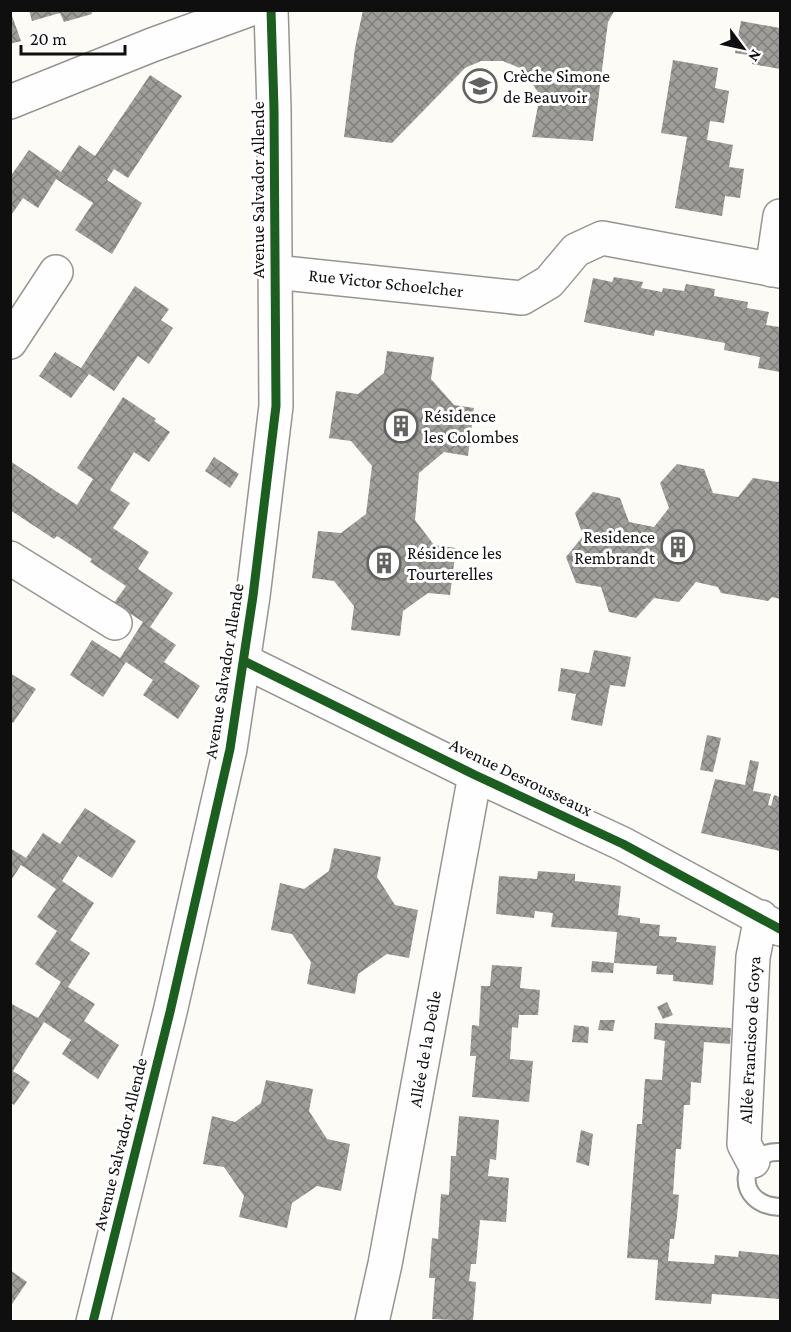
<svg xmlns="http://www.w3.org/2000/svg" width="791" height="1332" viewBox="0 0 791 1332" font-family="'Crimson Pro',serif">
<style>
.building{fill:url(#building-cross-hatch)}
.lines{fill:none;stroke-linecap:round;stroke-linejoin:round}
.service-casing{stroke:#969593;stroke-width:20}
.minor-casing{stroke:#969593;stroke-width:36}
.service{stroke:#fffefe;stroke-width:16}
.minor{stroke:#fffefe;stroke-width:33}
.cycleway-casing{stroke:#fff;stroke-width:13}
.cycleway{stroke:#1b5e20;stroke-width:9}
.labels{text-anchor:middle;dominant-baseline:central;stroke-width:6;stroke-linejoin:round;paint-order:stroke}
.poi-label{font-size:18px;fill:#0f0f0f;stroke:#fff;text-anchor:start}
.street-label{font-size:18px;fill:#0f0f0f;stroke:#fff}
</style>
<defs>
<pattern id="building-cross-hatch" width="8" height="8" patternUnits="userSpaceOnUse" patternTransform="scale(1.5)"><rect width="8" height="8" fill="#a09e9a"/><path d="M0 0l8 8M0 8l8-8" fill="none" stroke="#817f7c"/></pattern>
</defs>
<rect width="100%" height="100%" fill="#fcfbf5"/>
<path class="building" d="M10,10L21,41L10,44Z
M29,10H91L92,14L64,22L60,13L32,21Z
M363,10H615L608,22L593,141L532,137L540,95L522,69L503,61H481L465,68L392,143L344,137L355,48Z
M741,21L780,28V69L752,64L754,56L735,53Z
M673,60L718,68L715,88L729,91L724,123L710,121L707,140L733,145L729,167L744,169L740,198L725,196L722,216L675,208L687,137L661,133Z
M150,75L182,96L128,178L114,169L107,180L142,203L112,254L75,230L93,203L56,179L38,208L23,198L10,217V177L29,150L61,172L79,145L95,156Z
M614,277L643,282L641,288L662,292L663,288L684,291L686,284L715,289L714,296L748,302L747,308L769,312L766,325L780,327V372L758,368L760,357L724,350L725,343L655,330L654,336L584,322L593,278L612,282Z
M135,286L169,309L161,320L173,328L149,364L138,356L114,391L89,374L71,398L39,376L55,352L81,368Z
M387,351L434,357L431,379L454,405L474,408L468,456L444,452L419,473L415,520L434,545L456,548L450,595L428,593L403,611L400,636L351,630L354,606L334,581L312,578L318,531L341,533L366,514L372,466L351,441L329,438L336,391L358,394L384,373Z
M123,397L156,419L154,421L170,432L149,462L134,452L110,490L130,503L113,528L149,552L138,569L173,593L150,627L176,645L164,662L200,686L178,719L143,695L153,680L126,662L103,697L70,675L92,640L120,658L143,622L114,603L126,586L90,562L92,559L57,536L54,539L10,510V461L77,505L93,479L77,468Z
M214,457L239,474L230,488L205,471Z
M677,464L704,469L713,493L738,497L753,478L778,482L780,480V599L772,597L768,601L721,593L718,587L696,582L679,602L654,598L636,618L609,612L601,587L576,583L566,557L583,536L575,513L593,492L620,498L629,522L654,527L669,508L660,483Z
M594,650L631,657L625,687L610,685L602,726L571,720L576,694L558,691L561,668L589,673Z
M10,673L36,689L13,723L10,721Z
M707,735L721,738L713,772L700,770Z
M750,760L759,762L753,791L771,794L768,805L771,806L774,795L780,797V851L701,833L715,779L745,785Z
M85,808L136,841L112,878L78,856L62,881L94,903L70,940L90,953L68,987L95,1004L84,1021L119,1045L98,1079L62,1054L71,1040L44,1022L13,1071L30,1082L14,1105L10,1102V1003L38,1018L61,982L35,964L57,931L37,917L56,889L21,865L10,882V848L26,858L43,833L60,844Z
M334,848L381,857L377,877L395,905L418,910L409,958L387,954L358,974L355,994L307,984L311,962L292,934L271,930L280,883L304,889L329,871Z
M538,871L575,874V881L621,886L618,915L640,918V923L660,925L659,936L677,937L676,942L716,946L713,985L673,981V975L656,974L657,966L614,963L617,932L551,927L553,913L535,911L534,918L496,914L499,876L537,879Z
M592,961L614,963L613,973L591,972Z
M492,965L522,967L520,988L540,990L538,1015H519L518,1028L512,1027L510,1059L533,1061L529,1102L472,1097L476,1056H470L472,1025L479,1026L481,986H490Z
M667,1002L673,1015L663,1019L657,1007Z
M600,1020H615L613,1031L598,1030Z
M655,1023L731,1028L730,1044L704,1042L701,1083L691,1082L690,1105H684L681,1149H676L673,1194L679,1195L677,1217L674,1239H670L668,1261L714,1264L715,1255L738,1257L739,1251L780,1255V1299L712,1294L711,1304L655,1300L658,1260L627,1258L637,1124H642L645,1079L662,1080L665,1041L654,1039Z
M574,1025L589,1027L588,1043L572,1042Z
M266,1080L313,1089L309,1111L327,1139L350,1144L341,1191L317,1186L292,1203L287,1228L239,1217L244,1196L224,1167L203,1164L212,1116L235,1122L261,1103Z
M459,1116L499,1120L496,1160L490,1159L488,1176L509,1178L506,1222L480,1220L476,1264H471L469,1281L476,1282L473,1321L432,1319L435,1278H429L432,1238L438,1239L441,1194L449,1195L451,1156H456Z
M581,1130L593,1134L589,1166L576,1162Z
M10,1270L27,1282L10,1307Z"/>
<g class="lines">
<defs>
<path id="service" d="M780,1152C738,1150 733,1205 780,1207"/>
<path id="minor" d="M10,102L152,45L248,10
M772,270L780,216
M275,272L522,298L549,282L576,250L602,238L780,271
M10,342L56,272
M10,558L115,623
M244,661L475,775L623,844L780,929
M753,1161L744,1144L753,957L761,917
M93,1322L170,1012L230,749L253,596L276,406L274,109L271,10
M372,1322L385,1264L475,775"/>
</defs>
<use href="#service" class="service-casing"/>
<use href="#minor" class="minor-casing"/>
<use href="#service" class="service"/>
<use href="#minor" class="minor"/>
<defs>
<path id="cycleway" d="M244,661L475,775L623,844L780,929
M93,1322L170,1012L230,749L253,596L276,406L274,109L271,10"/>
</defs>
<use href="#cycleway" class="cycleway-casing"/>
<use href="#cycleway" class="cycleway"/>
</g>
<defs>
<symbol id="school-ring" viewBox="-11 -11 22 22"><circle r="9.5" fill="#fff" stroke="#626260" stroke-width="1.5"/><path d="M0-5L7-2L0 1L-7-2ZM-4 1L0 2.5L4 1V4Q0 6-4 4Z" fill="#626260"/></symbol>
<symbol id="building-ring" viewBox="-11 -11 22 22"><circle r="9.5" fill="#fff" stroke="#626260" stroke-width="1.5"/><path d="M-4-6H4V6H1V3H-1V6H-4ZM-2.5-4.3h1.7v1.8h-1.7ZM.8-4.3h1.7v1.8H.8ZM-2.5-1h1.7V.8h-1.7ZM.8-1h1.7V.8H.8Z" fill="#626260"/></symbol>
</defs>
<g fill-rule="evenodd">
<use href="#school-ring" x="461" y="67" width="38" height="38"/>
<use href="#building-ring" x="382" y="407" width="38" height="38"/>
<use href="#building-ring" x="659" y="528" width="38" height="38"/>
<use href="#building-ring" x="365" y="544" width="38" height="38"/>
</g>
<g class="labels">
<g class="poi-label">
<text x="503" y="76">Crèche Simone<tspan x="503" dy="21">de Beauvoir</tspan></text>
<text x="424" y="416">Résidence<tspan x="424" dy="21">les Colombes</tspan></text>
<text x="655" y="537" text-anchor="end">Residence<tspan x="655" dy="21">Rembrandt</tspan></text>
<text x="407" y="553">Résidence les<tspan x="407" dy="21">Tourterelles</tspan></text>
</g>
<g class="street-label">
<text transform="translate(258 190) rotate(-90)">Avenue Salvador Allende</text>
<text transform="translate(386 283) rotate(6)">Rue Victor Schoelcher</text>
<text transform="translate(224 671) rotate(-81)">Avenue Salvador Allende</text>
<text transform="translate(521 777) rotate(26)">Avenue Desrousseaux</text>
<text transform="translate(750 1040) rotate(-87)">Allée Francisco de Goya</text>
<text transform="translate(425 1049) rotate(-80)">Allée de la Deûle</text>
<text transform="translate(120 1144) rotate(-76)">Avenue Salvador Allende</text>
</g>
</g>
<rect width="791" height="1332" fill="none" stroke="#0f0f0f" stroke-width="24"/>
<g transform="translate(743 48) rotate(123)" stroke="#ffffff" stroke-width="4.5" paint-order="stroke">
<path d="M0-4.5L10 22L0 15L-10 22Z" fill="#0f0f0f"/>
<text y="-9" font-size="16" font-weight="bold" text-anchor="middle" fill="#0f0f0f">N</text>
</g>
<path d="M21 45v9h104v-9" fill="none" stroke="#0f0f0f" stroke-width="3"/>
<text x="30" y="45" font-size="18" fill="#0f0f0f" stroke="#ffffff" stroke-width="4.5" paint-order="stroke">20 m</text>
</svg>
